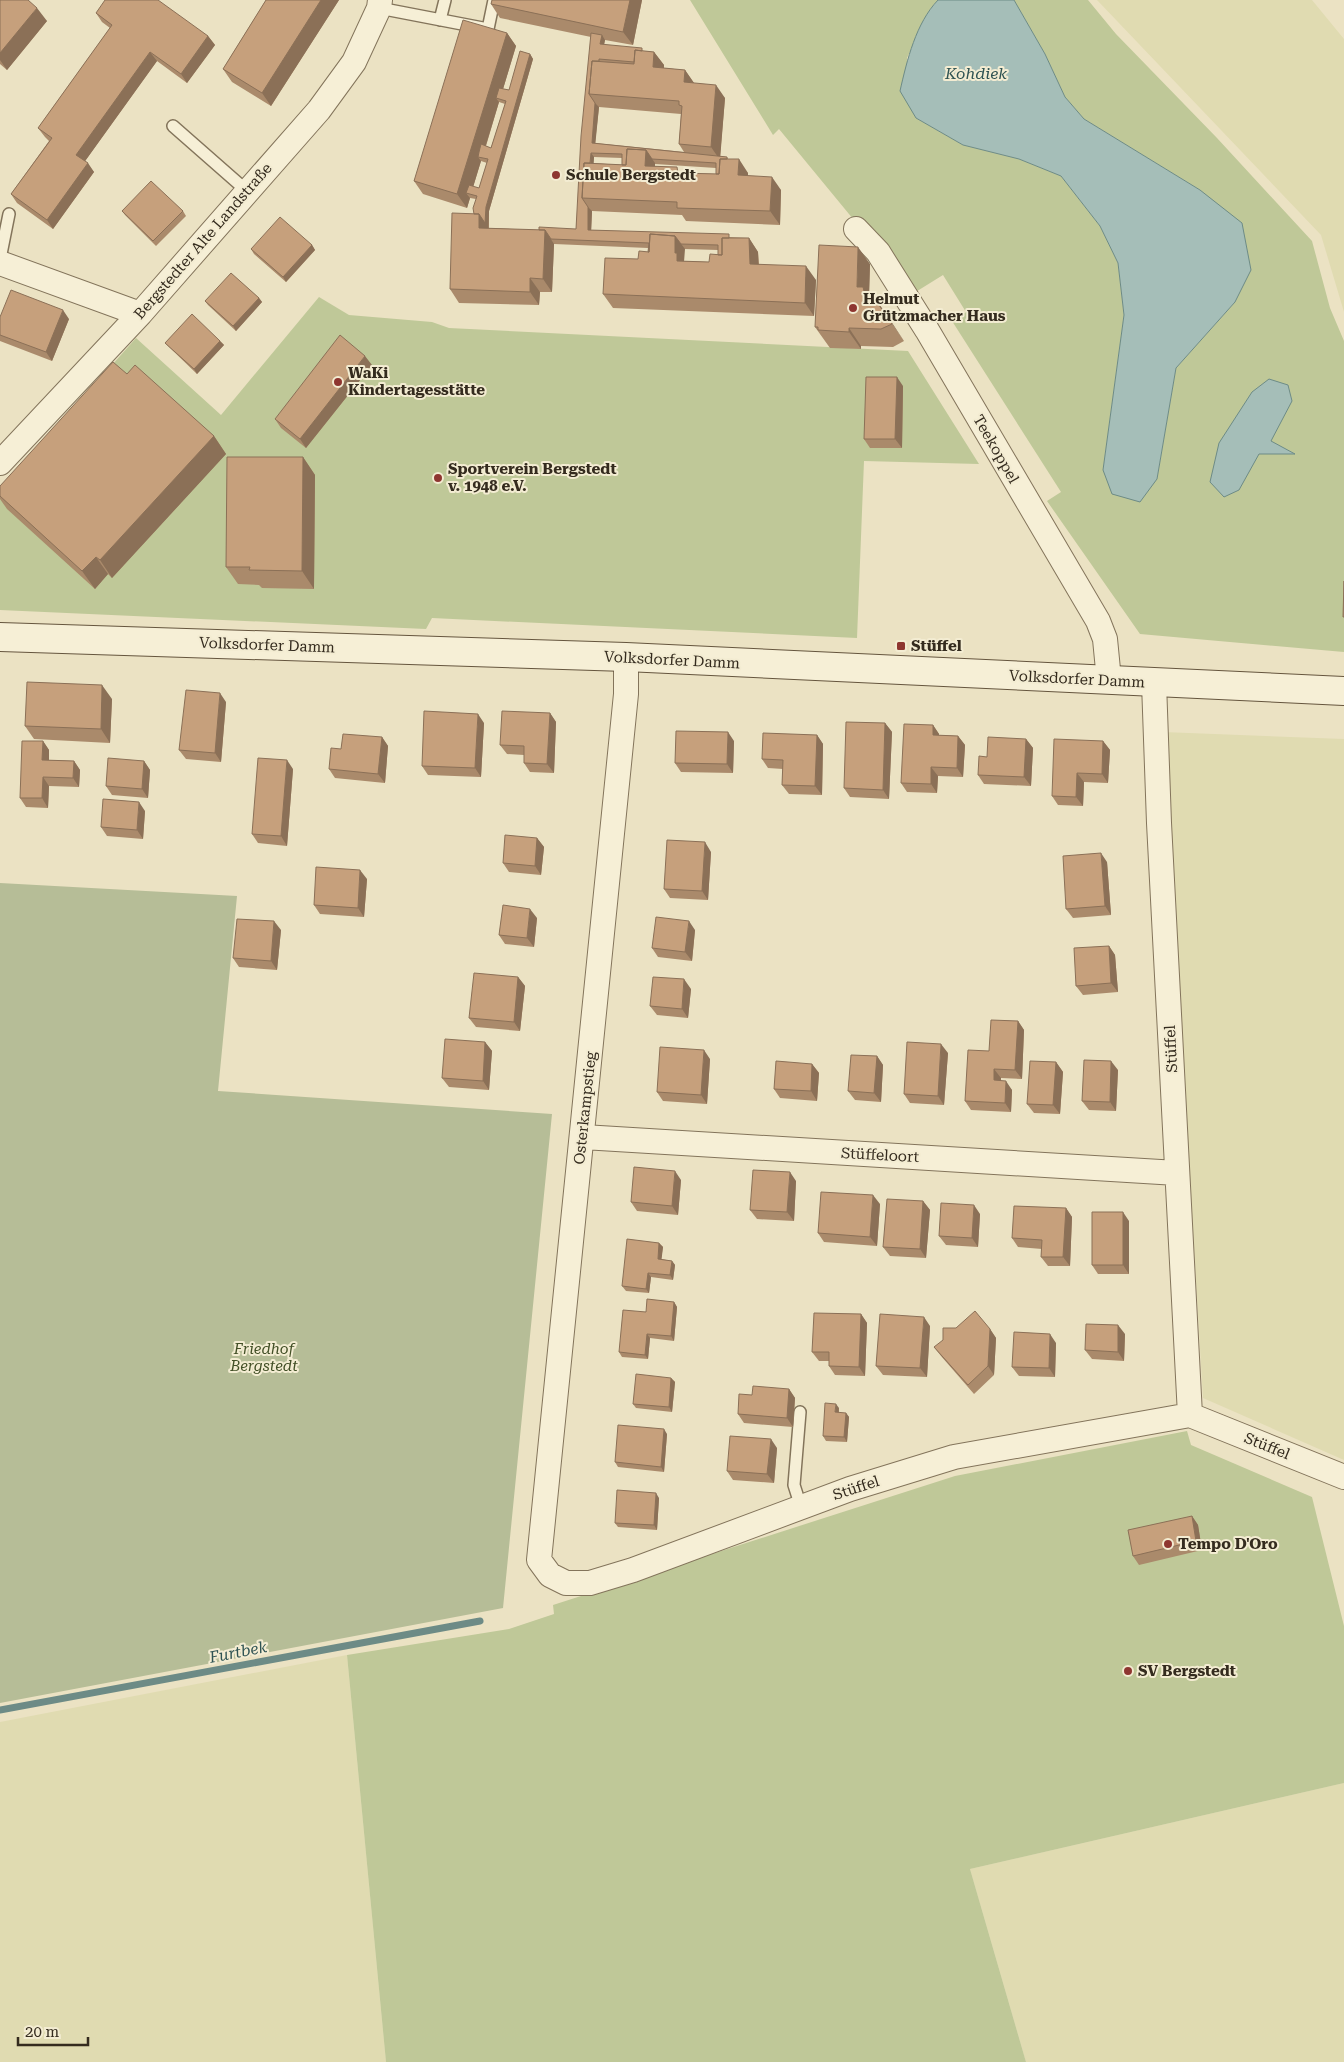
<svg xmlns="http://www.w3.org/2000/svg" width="1344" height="2062" viewBox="0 0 1344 2062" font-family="'Roboto Serif',serif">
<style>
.farmland{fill:#e0dbb1}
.green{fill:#bfc898;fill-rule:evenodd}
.cemetery{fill:#b6bd97}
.water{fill:#a5beb8;stroke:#6d8b86}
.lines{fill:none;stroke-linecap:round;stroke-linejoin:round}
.stream{stroke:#6d8b86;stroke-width:7}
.service-casing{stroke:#83745b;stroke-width:14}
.minor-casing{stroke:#83745b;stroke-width:26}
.secondary-casing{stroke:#65553e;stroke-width:30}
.service{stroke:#f6efd6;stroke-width:11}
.minor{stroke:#f6efd6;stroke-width:24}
.secondary{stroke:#f6efd6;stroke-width:28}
.wall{fill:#aa8a6b;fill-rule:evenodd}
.shaded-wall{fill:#8b7057}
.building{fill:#c6a07c;stroke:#8b7057}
.poi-dot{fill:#8e3630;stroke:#f3ecd2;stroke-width:2}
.labels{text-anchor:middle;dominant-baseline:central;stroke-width:4;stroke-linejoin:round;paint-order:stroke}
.poi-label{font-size:15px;font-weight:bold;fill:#342b1e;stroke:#f3ecd2;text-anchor:start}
.street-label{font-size:15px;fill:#342b1e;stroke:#f3ecd2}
.park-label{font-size:15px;font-style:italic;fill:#424f26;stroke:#f3ecd2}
.water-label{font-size:16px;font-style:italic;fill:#2f5353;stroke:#f3ecd2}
</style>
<rect width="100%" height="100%" fill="#ebe2c3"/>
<path class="farmland" d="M1097,0H1312L1344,39V312L1321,235Z
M1163,732L1344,739V1460L1203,1398Z
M347,1655L386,2062H0V1722Z
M1344,1783V2062H1026L970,1869Z"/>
<path class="green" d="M690,0H938L931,8L907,58L916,118L963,145L1019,159L1061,176L1100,226L1118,263L1124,315L1103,470L1157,479L1176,368L1235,302L1200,190L1084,119L1065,97L1045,54L1014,0H1088L1116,34L1217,138L1312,241L1330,308L1344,341V652L1140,634L1047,501L1061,492L952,321L966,312L943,275L914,293L779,129L773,135ZM1292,400L1270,441L1294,454H1259Z
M319,297L349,315L432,322L449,328L908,351L979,464L864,461L857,638L432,618L426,629L0,610V491L136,338L221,415Z
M1187,1431L1191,1445L1312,1497L1344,1626V1783L970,1869L1026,2062H386L347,1655L509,1629L554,1614L553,1605L955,1476Z"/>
<path class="cemetery" d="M0,883L237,896L218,1091L552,1114L503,1608L0,1703Z"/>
<path class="water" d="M938,0H1014L1045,54L1065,97L1084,119L1200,190L1242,223L1251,270L1235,302L1176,368L1157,479L1140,502L1112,494L1103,470L1124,315L1118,263L1100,226L1061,176L1019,159L963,145L916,118L900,91C907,60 916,23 938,0Z
M1269,379L1288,385L1292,401L1271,441L1295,454H1259L1239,490L1224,497L1210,482L1219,443L1252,392Z"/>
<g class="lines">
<path class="stream" d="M0,1710L480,1621"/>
<defs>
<path id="service" d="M379,8L488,29L494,0
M440,20L445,0
M173,126L247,191
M0,259L9,214
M800,1412L794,1485L801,1507"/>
<path id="minor" d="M856,229L878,252L927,330L1098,621L1105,639L1109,680
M0,263L140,314
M0,463L140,314L319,110L354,62L379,8L380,0
M626,657V694L539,1560L550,1575L566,1583H590L633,1570L850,1489L954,1457L1190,1415
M1154,683L1159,823L1190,1415L1344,1477
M583,1137L1177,1173"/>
<path id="secondary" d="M0,637L626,657L1344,691"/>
</defs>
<use href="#service" class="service-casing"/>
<use href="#minor" class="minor-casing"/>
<use href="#secondary" class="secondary-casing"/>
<use href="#service" class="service"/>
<use href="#minor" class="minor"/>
<use href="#secondary" class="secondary"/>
</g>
<path class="wall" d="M0,0L47,21L7,70L0,64Z
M266,0H339L271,106L232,82L223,69Z
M492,0H642L633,45L605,40L604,45L644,51L654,52L664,65V68L685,70L694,83L725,98L720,156L727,157L728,159L748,173V176L781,190L780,225L686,221L682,215L592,211L591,230L749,238L758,252L759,264L816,280L814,316L613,308L603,294L638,259L648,252V248L554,244L552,292H540L539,305L459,303L450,289L474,214L476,199L470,198L467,208L423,194L414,181L507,33L516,46L503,89L509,90L530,54L533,59L489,211V228L539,230L576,229L591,37L500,18L491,4ZM499,102L505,104L491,148L486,146ZM599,107L681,114L679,144L684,152L595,143ZM594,157L622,158V165L593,163ZM481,161L487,163L479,188L473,187ZM655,164L716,168V174L681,173L655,166ZM684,249L718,250V255L709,262L684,261Z
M96,13L208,36L215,45L187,83L157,61L85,161L94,172L53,229L17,203L11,194L49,141L45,137L38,128L110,28L102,22Z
M122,211H183L186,216L156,246L125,215Z
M312,245L315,250L286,282L254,254L251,249Z
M870,264L869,295H872L904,341L893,347L861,346V349L830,348L815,327Z
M259,298L262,302L236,331L208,305L205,301Z
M0,317L69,319L52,361L0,341Z
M220,341L224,345L197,374L169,347L165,343Z
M372,365L306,448L281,428L275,419Z
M127,374L214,436L226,454L112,578L108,574L95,589L7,509L0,499V486Z
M903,386L902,448H870L864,439Z
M303,457L315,475L314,589L262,588L259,585L238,584L226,567Z
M112,699L110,743L34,739L25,726Z
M226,702L221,762L186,759L179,750Z
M550,713L556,722L554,773L530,772L524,763V755L507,754L500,745Z
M484,723L481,777L428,775L422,766Z
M885,723L892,732L889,799L850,797L844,788Z
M933,725L939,734V735L958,736L965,745L963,777L938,776L937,793L907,792L901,783Z
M817,735L823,744L822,795L789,794L782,785L783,769L768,768L762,759Z
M382,737L388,746L385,783L335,778L329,769L341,749Z
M1026,739L1033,748L1031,786L984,784L978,775Z
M43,741L49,750V760L74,761L80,770L79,787L49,786L48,808L26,807L20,798Z
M734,741L733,773L681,772L675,763Z
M1103,741L1110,750L1108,783L1084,782L1083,806L1058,805L1052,796Z
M144,761L150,770L148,798L112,795L106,786Z
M293,769L287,846L258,843L252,834Z
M145,811L143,839L107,836L101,827Z
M537,838L544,847L541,875L509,872L503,863Z
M711,852L708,900L670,898L664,889Z
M1107,862L1111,915L1073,918L1066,909Z
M367,879L364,917L320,914L314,905Z
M537,918L534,947L505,944L499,935Z
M281,930L277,970L239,967L233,958Z
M695,930L692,961L658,957L652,948Z
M1109,946L1115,955L1118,992L1083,995L1076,986Z
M518,977L525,986L520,1031L476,1027L469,1018Z
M691,989L688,1018L657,1015L650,1006Z
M1018,1021L1024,1030L1022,1079L1001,1078V1081L1012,1090L1011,1112L971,1110L965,1101L989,1051Z
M485,1042L492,1051L489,1090L449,1087L442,1078Z
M948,1053L944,1105L910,1103L904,1094Z
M877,1056L883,1065L881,1102L855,1100L848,1091Z
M710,1059L707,1104L663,1101L657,1092Z
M1056,1062L1063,1072L1060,1114L1034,1113L1027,1104Z
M812,1064L819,1073L817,1101L780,1098L774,1089Z
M1118,1070L1116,1111L1089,1110L1082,1101Z
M681,1180L678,1215L637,1211L631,1202Z
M796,1181L794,1221L757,1219L750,1210Z
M923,1201L930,1210L926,1258L890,1256L883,1247Z
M880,1204L877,1246L824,1242L818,1233Z
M1066,1208L1072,1217L1070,1266H1048L1041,1257L1042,1249L1018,1247L1012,1238Z
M980,1214L978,1247L946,1245L939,1236Z
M1129,1221V1274H1098L1092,1265Z
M659,1243L663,1247L661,1259L672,1261L675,1265L673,1280L651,1277L649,1293L626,1291L622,1286Z
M674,1302L677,1307L674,1341L650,1338L648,1359L622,1357L619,1352L646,1312Z
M861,1314L867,1323L865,1376L835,1375L829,1366V1361H819L812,1352Z
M930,1326L927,1377L883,1375L876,1366Z
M990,1329L996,1338L994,1375L974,1394L941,1356L934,1347Z
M1125,1334L1124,1361L1092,1359L1085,1350Z
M1056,1343L1055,1377L1019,1376L1012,1367Z
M671,1378L675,1382L672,1412L636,1408L633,1404Z
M789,1389L795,1398L793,1427L744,1423L738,1414Z
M839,1408V1413H846L849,1417L847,1442L826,1441L823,1436Z
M667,1434L664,1472L618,1467L615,1462Z
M777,1448L774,1483L733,1480L727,1471Z
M659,1498L657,1530L618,1527L615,1523Z
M1192,1516L1198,1525L1202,1550L1139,1565L1133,1556Z"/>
<path class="shaded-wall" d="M321,0H339L271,106L262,93Z
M630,0H642L633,45L623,32Z
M37,8L47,21L7,70L0,60V53Z
M507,33L516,46L500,99L496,98L499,102L482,158L478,157L481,161L471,194L466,193L470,198L467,208L457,194Z
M602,35L605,40L603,49L600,44Z
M208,36L215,45L187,83L181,74Z
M150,52L157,61L83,164L76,155Z
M654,52L664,65L663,80L653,67Z
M530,54L533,59L489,211L488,241L479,228V214L486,207Z
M685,70L694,83L684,82Z
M716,85L725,98L720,160L711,147Z
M595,103L599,107L595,147L592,143Z
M646,150L655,163V179L645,166Z
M591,153L594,157L592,198H589Z
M739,159L748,173V189L738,175Z
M88,163L94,172L53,229L47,220Z
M772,177L781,190L780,225L770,211Z
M588,207L592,211L591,235L588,230Z
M545,230L554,244L552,292L543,279Z
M675,236L685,249L684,262L677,261L675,253Z
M749,238L758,252L759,277L750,264Z
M312,245L315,250L286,282L283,277Z
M858,247L870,264L869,296L877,313L857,287Z
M806,266L816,280L814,316L805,303Z
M530,278L540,292L539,305L530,292Z
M872,295L885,312L904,341L892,324Z
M259,298L262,302L236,331L233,326Z
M63,310L69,319L52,361L46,352Z
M849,328L861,346V349L849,332Z
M220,341L224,345L197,374L194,369Z
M365,356L372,365L306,448L300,439Z
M897,377L903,386L902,448L895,439Z
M214,436L226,454L112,578L100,560Z
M303,457L315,475L314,589L302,571Z
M96,557L108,574L95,589L82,571Z
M102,685L112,699L110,743L101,729Z
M220,693L226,702L221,762L215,753Z
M550,713L556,722L554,773L547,764Z
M478,714L484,723L481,777L475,768Z
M885,723L892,732L889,799L883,790Z
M933,725L939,734V744L933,735Z
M728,732L734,741L733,773L727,764Z
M817,735L823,744L822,795L815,786Z
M958,736L965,745L963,777L957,768Z
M382,737L388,746L385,783L378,774Z
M1026,739L1033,748L1031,786L1024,777Z
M43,741L49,750V769L42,760Z
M1103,741L1110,750L1108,783L1102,774Z
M287,760L293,769L287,846L281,836Z
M74,761L80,770L79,787L73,778Z
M144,761L150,770L148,798L142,789Z
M931,767L938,776L937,793L931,784Z
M1077,773L1084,782L1083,806L1076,797Z
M43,777L49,786L48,808L42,798Z
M139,802L145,811L143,839L137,830Z
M537,838L544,847L541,875L535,866Z
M705,842L711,852L708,900L702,891Z
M1101,853L1107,862L1111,915L1105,906Z
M360,870L367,879L364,917L358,908Z
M530,909L537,918L534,947L527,938Z
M274,921L281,930L277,970L271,961Z
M689,921L695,930L692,961L685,952Z
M1109,946L1115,955L1118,992L1111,983Z
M518,977L525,986L520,1031L514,1022Z
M684,979L691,989L688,1018L682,1009Z
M1018,1021L1024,1030L1022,1079L1015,1070Z
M485,1042L492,1051L489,1090L483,1081Z
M941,1044L948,1053L944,1105L938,1096Z
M704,1050L710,1059L707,1104L701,1095Z
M877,1056L883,1065L881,1102L874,1093Z
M1111,1061L1118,1070L1116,1111L1110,1102Z
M1056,1062L1063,1072L1060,1114L1053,1105Z
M812,1064L819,1073L817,1101L811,1091Z
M994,1069L1001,1078L1000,1089L994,1080Z
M1006,1081L1012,1090L1011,1112L1005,1103Z
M675,1171L681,1180L678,1215L672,1206Z
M790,1172L796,1181L794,1221L787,1212Z
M873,1195L880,1204L877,1246L870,1237Z
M923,1201L930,1210L926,1258L920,1249Z
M974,1205L980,1214L978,1247L972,1238Z
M1066,1208L1072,1217L1070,1266L1063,1257Z
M1123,1212L1129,1221V1274L1123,1265Z
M659,1243L663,1247L661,1264L658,1259Z
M672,1261L675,1265L673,1280L670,1275Z
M648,1273L651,1277L649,1293L646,1289Z
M674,1302L677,1307L674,1341L671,1336Z
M861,1314L867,1323L865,1376L859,1367Z
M924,1317L930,1326L927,1377L920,1368Z
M1118,1325L1125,1334L1124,1361L1118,1352Z
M990,1329L996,1338L994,1375L988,1366Z
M647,1334L650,1338L648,1359L645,1355Z
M1050,1334L1056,1343L1055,1377L1049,1368Z
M671,1378L675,1382L672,1412L669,1407Z
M789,1389L795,1398L793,1427L787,1418Z
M836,1404L839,1408L838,1417L835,1412Z
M846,1413L849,1417L847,1442L844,1437Z
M664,1429L667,1434L664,1472L661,1467Z
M771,1439L777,1448L774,1483L767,1474Z
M656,1493L659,1498L657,1530L654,1525Z
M1192,1516L1198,1525L1202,1550L1196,1541Z"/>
<path class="building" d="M0,0H28L37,8L0,53Z
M105,0H158L208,36L181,74L150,52L76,155L88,163L47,220L11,194L52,138L38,128L112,25L96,13Z
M266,0H321L262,93L223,69Z
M492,0H630L623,32L491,4Z
M463,20L507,33L457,194L414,181Z
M591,33L602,35L600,44L642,48V51L635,50L634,62L599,59V61H592L589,94L595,103L592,143L727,157V159H720L719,174H716V163L652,159L646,150L627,149L626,165H622V154L591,153L590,163H584L582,198L588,207V230L729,234V238H722V255H718V245L681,244L675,236L650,234L649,252H648L649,243L551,239L545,230H539V227L576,229L581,136Z
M635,50L654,52L653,67L685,70L684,82L716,85L711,147L679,144L682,106L679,105V101L589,94L592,61L634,64Z
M520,51L530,54L486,207L485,223L479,214H474L473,208L477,196L466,193L469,185L479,188L488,159L478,157L479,152L481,144L491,148L506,101L496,98L499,88L509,90Z
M627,149L646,150L645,166L677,167L678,173L719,174L720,159H739L738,175L772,177L770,211L677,208V202L582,198L584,163L626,165Z
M151,181L183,211L153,241L122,211Z
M452,213L479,214V228L545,230L543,279L530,278V292L450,289Z
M280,217L312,245L283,277L251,249Z
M650,234L675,236V253H677V261L709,262L710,254L722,255V238H749L750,264L806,266L805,303L603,294L605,258L638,259L639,251L649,252Z
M819,245L858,247L857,287H863L865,295H872L892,324L881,329L849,328V332L818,330V327H815Z
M231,273L259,298L233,326L205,301Z
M11,290L63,310L46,352L0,335V317Z
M192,314L220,341L194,369L165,343Z
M340,335L365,356L300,439L275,419Z
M113,362L127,374L135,365L214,436L100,560L96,557L82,571L0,496V486Z
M866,377H897L895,439H864Z
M227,457H303L302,571L249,570L250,567H226Z
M1344,581V617H1343Z
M27,682L102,685L101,729L25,726Z
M186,690L220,693L215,753L179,750Z
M424,711L478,714L475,768L422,766Z
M502,711L550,713L547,764L524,763V746L500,745Z
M846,722L885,723L883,790L844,788Z
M904,724L933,725V735L958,736L957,768L931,767V784L901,783Z
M676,731L728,732L727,764L675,763Z
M763,733L817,735L815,786L782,785L783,760L762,759Z
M343,734L382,737L378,774L329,769L331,748L341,749Z
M988,737L1026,739L1024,777L978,775L979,756L987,757Z
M1054,739L1103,741L1102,774L1077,773L1076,797L1052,796Z
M22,741H43L42,760L74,761L73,778L43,777L42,798H20Z
M108,758L144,761L142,789L106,786Z
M258,758L287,760L281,836L252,834Z
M103,799L139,802L137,830L101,827Z
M505,835L537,838L535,866L503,863Z
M667,840L705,842L702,891L664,889Z
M1101,853L1105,906L1066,909L1063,856Z
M316,867L360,870L358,908L314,905Z
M503,905L530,909L527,938L499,935Z
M656,917L689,921L685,952L652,948Z
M237,919L274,921L271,961L233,958Z
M1109,946L1111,983L1076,986L1074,948Z
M474,973L518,977L514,1022L469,1018Z
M653,977L684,979L682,1009L650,1006Z
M991,1020L1018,1021L1015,1070L994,1069V1080L1006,1081L1005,1103L965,1101L968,1050L989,1051Z
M445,1039L485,1042L483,1081L442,1078Z
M907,1042L941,1044L938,1096L904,1094Z
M660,1047L704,1050L701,1095L657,1092Z
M851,1055L877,1056L874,1093L848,1091Z
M1084,1060L1111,1061L1110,1102L1082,1101Z
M776,1061L812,1064L811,1091L774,1089Z
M1030,1061L1056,1062L1053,1105L1027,1104Z
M634,1167L675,1171L672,1206L631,1202Z
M753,1170L790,1172L787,1212L750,1210Z
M821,1192L873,1195L870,1237L818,1233Z
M887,1199L923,1201L920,1249L883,1247Z
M941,1203L974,1205L972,1238L939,1236Z
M1014,1206L1066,1208L1063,1257H1041L1042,1240L1012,1238Z
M1092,1212H1123V1265H1092Z
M627,1239L659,1243L658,1259L672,1261L670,1275L648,1273L646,1289L622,1286Z
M647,1299L674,1302L671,1336L647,1334L645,1355L619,1352L623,1310L646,1312Z
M975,1311L990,1329L988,1366L968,1385L934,1347L943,1340V1328H956Z
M814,1313L861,1314L859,1367L829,1366V1352H812Z
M880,1314L924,1317L920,1368L876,1366Z
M1086,1324L1118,1325V1352L1085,1350Z
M1014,1332L1050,1334L1049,1368L1012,1367Z
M636,1374L671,1378L669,1407L633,1404Z
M753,1386L789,1389L787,1418L738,1414L739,1394L752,1395Z
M825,1403L836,1404L835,1412L846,1413L844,1437L823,1436Z
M618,1425L664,1429L661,1467L615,1462Z
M730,1436L771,1439L767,1474L727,1471Z
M617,1490L656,1493L654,1525L615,1523Z
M1192,1516L1196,1541L1133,1556L1128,1530Z"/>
<g class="poi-dot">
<circle cx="556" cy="175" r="5"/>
<circle cx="853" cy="308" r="5"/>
<circle cx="338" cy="382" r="5"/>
<circle cx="438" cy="478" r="5"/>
<rect x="896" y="641" width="10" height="10" rx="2.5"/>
<circle cx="1168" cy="1544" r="5"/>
<circle cx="1128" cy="1671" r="5"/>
</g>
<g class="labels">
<g class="poi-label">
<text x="566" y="175">Schule Bergstedt</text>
<text x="863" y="299">Helmut<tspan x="863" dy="17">Grützmacher Haus</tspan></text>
<text x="348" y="373">WaKi<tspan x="348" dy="17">Kindertagesstätte</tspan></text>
<text x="448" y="469">Sportverein Bergstedt<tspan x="448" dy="17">v. 1948 e.V.</tspan></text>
<text x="911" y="646">Stüffel</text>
<text x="1178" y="1544">Tempo D'Oro</text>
<text x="1138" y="1671">SV Bergstedt</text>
</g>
<g class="street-label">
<text transform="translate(203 241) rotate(-49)">Bergstedter Alte Landstraße</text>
<text transform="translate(996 449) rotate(60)">Teekoppel</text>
<text transform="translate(267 645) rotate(2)">Volksdorfer Damm</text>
<text transform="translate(672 660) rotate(3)">Volksdorfer Damm</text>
<text transform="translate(1077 679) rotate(3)">Volksdorfer Damm</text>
<text transform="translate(1171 1049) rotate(-93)">Stüffel</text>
<text transform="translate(585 1108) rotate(-84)">Osterkampstieg</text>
<text transform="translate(880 1155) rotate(3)">Stüffeloort</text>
<text transform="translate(1267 1446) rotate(22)">Stüffel</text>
<text transform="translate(856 1488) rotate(-18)">Stüffel</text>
</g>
<g class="park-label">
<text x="264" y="1349">Friedhof<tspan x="264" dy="17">Bergstedt</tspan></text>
</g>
<g class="water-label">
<text x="976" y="73">Kohdiek</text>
<text transform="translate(238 1652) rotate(-11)">Furtbek</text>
</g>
</g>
<path d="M18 2037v8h70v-8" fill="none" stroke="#342b1e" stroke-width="2.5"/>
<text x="25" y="2037" font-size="15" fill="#342b1e" stroke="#f3ecd2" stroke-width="4" paint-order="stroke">20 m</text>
</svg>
